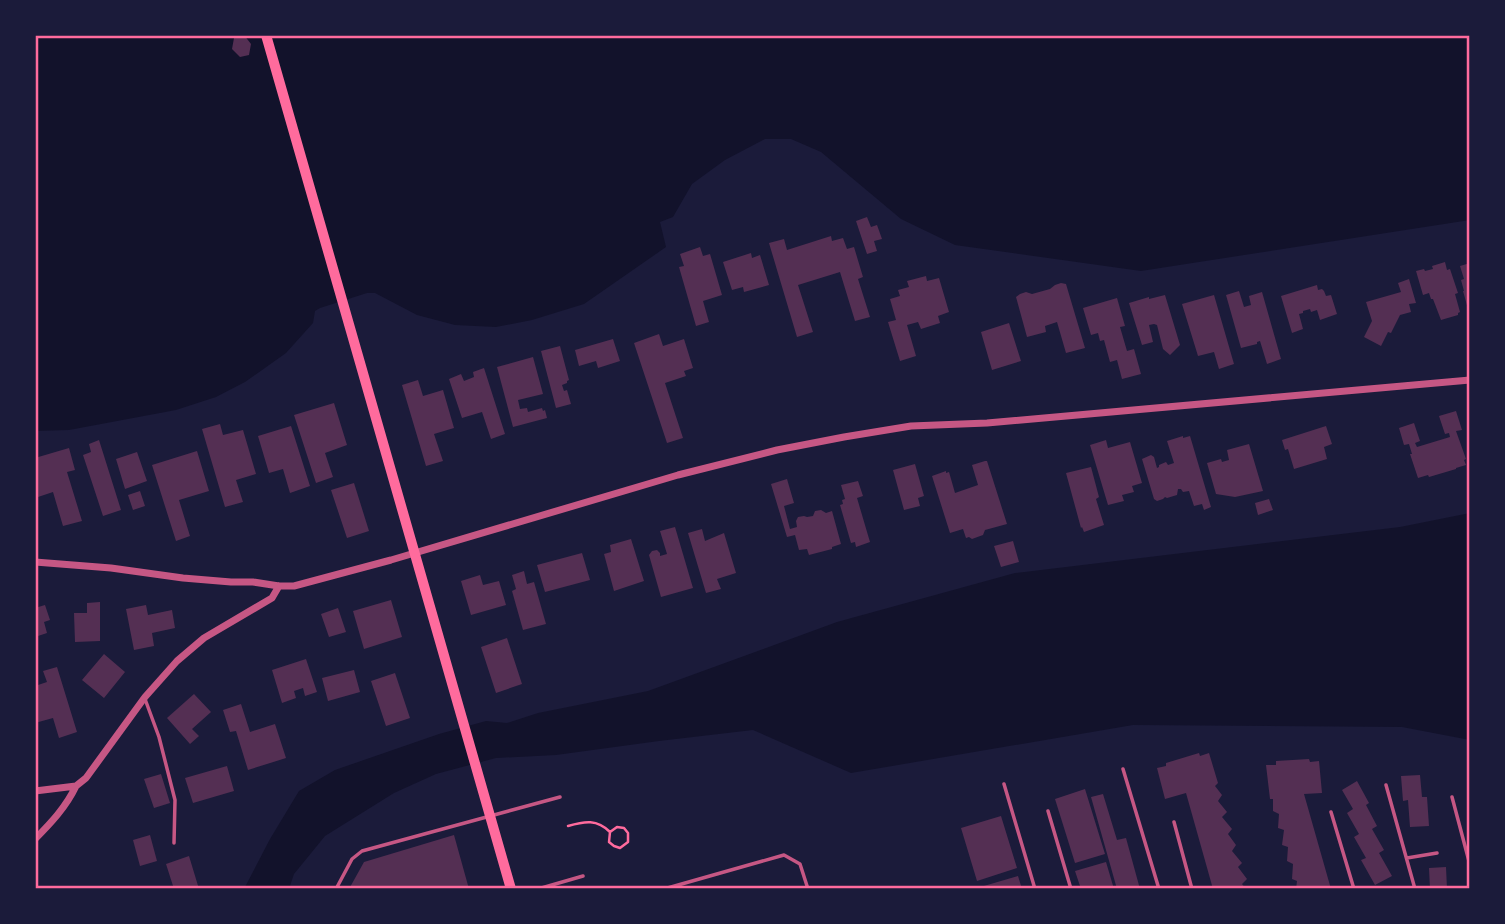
<svg xmlns="http://www.w3.org/2000/svg" width="1505" height="924" viewBox="0 0 1505 924" font-family="Lato,sans-serif">
<style>
.water{fill:#12122b}
.building{fill:#542f53}
.lines{fill:none;stroke-linecap:round;stroke-linejoin:round}
.path{stroke:#ff6b9d;stroke-width:2.5}
.service{stroke:#c65784;stroke-width:3.5}
.minor{stroke:#c65784;stroke-width:7}
.secondary{stroke:#ff6b9d;stroke-width:10}
.neatline{fill:none;stroke:#ff6b9d;stroke-width:2.5}
</style>
<rect width="100%" height="100%" fill="#1b1b3a"/>
<path class="water" d="M35,35H1470V220L1141,271L955,245L901,219L821,152L791,139H765L725,160L692,184L673,217L660,222L666,247L584,304L532,320L496,327L455,325L417,315L375,293H367L320,308L315,311L313,323L286,353L245,382L216,397L176,410L69,430L35,431Z
M1470,513V740L1402,727L1133,725L851,773L753,730L659,741L556,755L496,758L436,774L394,793L325,836L294,874L289,889H244L270,839L299,791L335,770L439,734L486,721L507,723L538,713L648,691L837,622L1015,573L1400,527Z"/>
<path class="building" d="M244,35L251,44L249,55L240,57L232,49L234,38Z
M867,217L871,227L877,225L882,239L874,241L877,251L867,254L856,221Z
M831,236L832,241L843,238L847,249L854,247L863,277L858,279L870,317L855,321L840,272L798,285L813,332L797,337L769,243L784,239L787,250Z
M700,247L703,256L710,254L722,295L703,301L709,322L696,326L679,267L684,266L680,254Z
M751,253L752,258L760,255L769,285L744,292L743,287L732,290L723,262Z
M1445,262L1447,270L1450,269L1458,293L1455,294L1460,312L1458,313V315L1441,320L1433,299H1431L1429,293L1423,295L1416,271L1424,269L1425,271L1433,269L1432,266Z
M1470,263V308L1468,309L1463,291H1464L1461,280L1464,279L1460,266Z
M926,276L927,281L939,278L949,312L938,316L940,323L921,329L918,322L907,325L916,356L900,361L888,322L896,320L890,299L900,296L898,290L909,287L907,281Z
M1409,279L1416,303L1409,304L1411,312L1400,315L1391,333L1388,332L1381,346L1364,337L1372,321L1366,302L1401,292L1398,283Z
M1061,283L1066,284L1085,348L1066,353L1057,322L1045,326L1046,332L1027,337L1016,297L1020,294L1026,292L1032,294L1050,289L1055,285Z
M1317,285L1318,290L1322,289L1324,291L1326,296L1331,295L1337,314L1320,320L1317,310L1311,312L1310,309L1303,311V313L1299,314L1303,329L1292,333L1281,296Z
M1239,291L1244,307L1251,305L1249,296L1262,292L1281,359L1267,364L1260,341L1257,342V344L1241,348L1226,295Z
M1165,295L1180,345L1170,355L1163,349L1157,325L1154,324L1149,325L1153,342L1142,345L1129,303L1149,297V299Z
M1214,295L1234,364L1219,369L1214,352L1198,356L1182,304Z
M1117,298L1125,326L1120,327L1127,351L1134,349L1141,374L1122,379L1117,360L1110,362L1104,340L1100,341L1098,333L1091,335L1083,308Z
M1009,323L1021,361L992,370L981,332Z
M659,334L663,346L684,339L693,368L684,371L686,376L665,383L683,438L667,443L634,343Z
M613,339L620,361L598,368L596,361L579,366L575,350Z
M560,346L569,380L567,381V383L562,385L564,391L567,390L571,404L556,408L541,351Z
M533,357L543,394L518,400L520,409L527,408L528,412L542,408L543,411L545,410L547,418L513,427L497,367Z
M484,368L505,434L491,439L482,412L462,418L449,379L461,374L464,381L474,377L473,372Z
M418,380L423,396L443,390L454,428L434,434L443,461L426,466L402,385Z
M334,403L347,445L325,453L333,477L316,483L294,415Z
M1456,411L1462,430L1456,431L1466,459L1464,460L1466,465L1456,468V469L1429,477L1428,475L1418,478L1410,454H1412L1409,444L1404,445L1399,428L1414,423L1420,441L1415,443L1417,447L1450,437L1449,433L1445,434L1439,416Z
M220,424L223,435L243,430L256,474L236,480L243,502L225,507L202,429Z
M291,426L310,486L290,493L283,469L269,473L258,436Z
M1326,426L1332,444L1324,447L1327,459L1294,469L1288,449L1285,450L1282,440Z
M1183,436V438L1190,436L1211,507L1204,510L1202,504L1194,506L1189,491L1183,492L1181,489H1178L1177,495L1167,498L1165,497L1163,499L1157,501L1154,499L1142,459L1151,455L1154,457L1157,468L1159,467V465L1166,462L1168,465L1174,463L1167,441Z
M99,440L121,510L103,516L83,455L91,452L89,444Z
M1106,440L1108,448L1130,442L1142,483L1132,486L1134,492L1122,495L1124,501L1108,505L1090,445Z
M1249,444L1263,491L1235,497L1216,494L1207,463L1221,459L1222,462L1229,460L1227,450Z
M69,448L75,470L67,472L82,521L63,526L53,492L35,498V458Z
M197,451L209,491L179,500L190,536L176,541L152,465Z
M137,452L147,481L125,489L116,459Z
M985,461H987L1007,524L985,530L983,535L972,539L969,537L966,538L963,529L950,533L932,476L946,471V473L949,472L955,493L978,485L972,465Z
M915,464L924,496L918,498L920,506L904,510L893,470Z
M1091,467L1099,497L1096,499L1104,525L1084,532L1082,527L1081,528L1066,473Z
M787,479L794,503L784,506L790,529L797,527L796,521L798,517L804,516L807,517L813,516L815,511L821,510L826,513L832,511L841,544L832,547V549L809,555L807,549L799,550L795,535L787,537L771,484Z
M858,481L863,496L857,498L870,542L856,547L855,542L851,543L840,505L843,504L842,500L845,499L841,485Z
M354,483L369,531L347,538L331,490Z
M140,491L145,506L133,510L128,495Z
M1269,499L1273,510L1258,515L1255,503Z
M675,527L693,588L661,597L649,555L652,551L657,550L660,553V556L667,554L660,531Z
M702,529L705,541L724,533L736,573L717,579L721,589L706,593L688,533Z
M631,539L644,581L614,591L604,554L611,552L610,545Z
M1013,541L1019,562L1001,567L994,546Z
M582,553L590,580L545,592L537,565Z
M524,571L527,584L534,582L546,624L523,630L512,591L516,589L512,575Z
M480,575L483,585L499,581L506,605L471,615L461,581Z
M391,600L402,637L364,649L353,611Z
M100,602V641L75,642L74,613H87V603Z
M45,605L50,620L44,622L47,633L35,637V608Z
M146,605L148,615L172,610L175,628L152,633L154,646L134,650L126,609Z
M338,608L346,632L329,637L321,614Z
M507,638L522,684L496,693L481,647Z
M104,654L125,672L104,698L82,680Z
M306,659L317,692L305,696L303,688L294,691L296,698L282,703L272,670Z
M57,667L77,732L59,738L53,718L35,723V686L47,682L43,671Z
M354,670L360,692L328,701L322,678Z
M395,673L410,718L386,726L371,681Z
M194,694L211,712L192,729L199,736L190,744L167,718Z
M241,704L250,732L275,724L286,758L248,770L236,731L230,732L223,710Z
M1199,753L1200,756L1209,753L1218,783L1215,786L1222,795L1218,801L1227,812L1222,817L1232,829L1228,834L1236,845L1232,851L1242,863L1238,867L1247,879L1242,884L1246,889H1213L1186,793L1165,799L1157,768L1166,766V763Z
M1309,759L1310,762L1319,761L1322,793L1304,794L1331,889H1296L1297,881L1292,879L1293,864L1287,861L1288,847L1282,845L1284,830L1278,828L1279,814L1273,811V799H1270L1266,765H1276V761Z
M227,766L234,791L193,803L185,778Z
M161,774L170,803L154,808L144,779Z
M1420,775L1422,797H1427L1429,826L1410,827L1408,800L1403,801L1401,776Z
M1357,781L1369,803L1366,805L1377,826L1372,829L1384,850L1379,853L1392,876L1375,885L1361,860L1366,858L1354,837L1359,834L1347,813L1353,809L1342,790Z
M1085,789L1105,854L1075,863L1055,799Z
M1103,794L1117,840L1126,838L1140,889H1117L1091,797Z
M1001,816L1017,868L977,881L961,828Z
M150,835L157,861L140,866L133,840Z
M454,835L469,889H349L364,862Z
M189,856L199,889H174L166,864Z
M1106,862L1114,889H1081L1075,871Z
M1446,867L1447,889H1430L1429,868Z
M1018,876L1022,889H977V888Z"/>
<g class="lines">
<path class="path" d="M568,826C585,821 597,819 610,832L609,842L614,846L620,848L628,842V833L624,828L617,827L610,832"/>
<path class="service" d="M145,699L159,737L175,800L174,843
M1123,769L1159,889
M1004,784L1035,889
M1386,785L1415,889
M1452,797L1470,865
M1048,811L1071,889
M1331,812L1354,889
M1174,822L1192,889
M1407,858L1437,853
M336,889L352,859L362,851L560,797
M538,889L583,876
M664,889L784,855L800,864L808,889"/>
<path class="minor" d="M35,562L111,568L183,578L231,582H253L279,586H294L391,560L678,475L777,450L844,437L911,426L987,423L1470,380
M35,791L76,786L86,778L145,697L177,661L204,638L272,598L279,586
M35,839C51,823 66,807 76,786"/>
<path class="secondary" d="M266,35L511,889"/>
</g>
<rect width="1505" height="924" fill="none" stroke="#1b1b3a" stroke-width="74"/>
<rect x="37" y="37" width="1431" height="850" class="neatline"/>
</svg>
